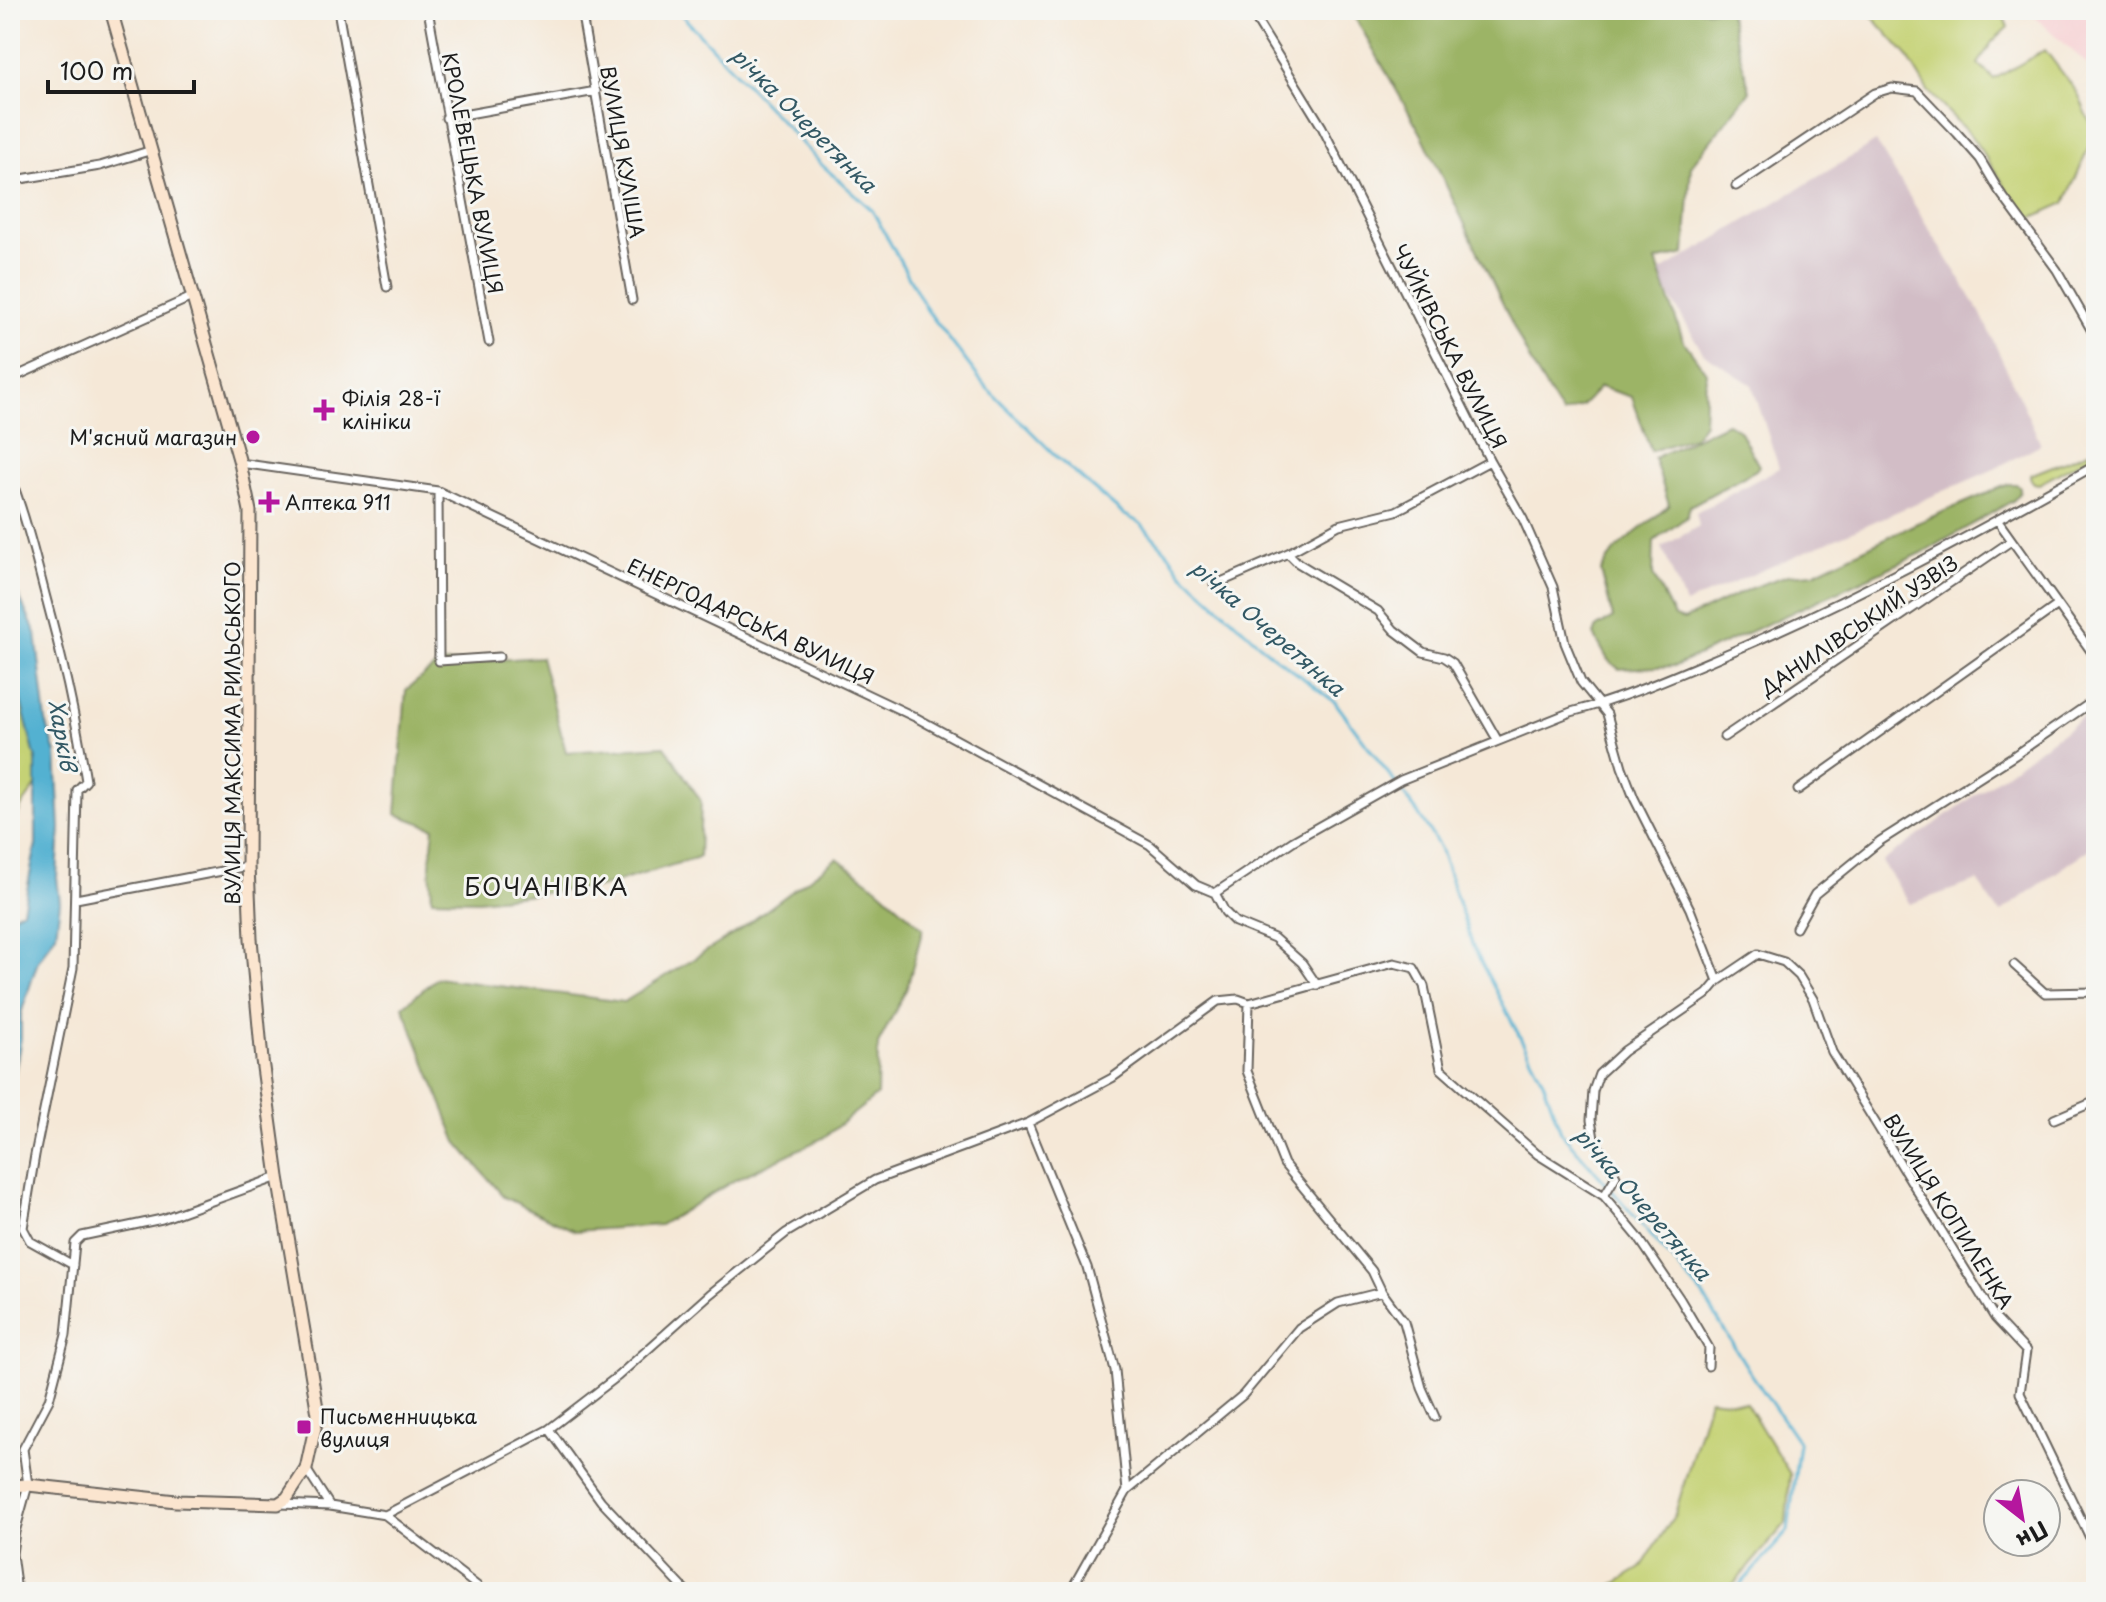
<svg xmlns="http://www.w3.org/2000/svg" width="2106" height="1602" viewBox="0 0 2106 1602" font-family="'Playpen Sans',sans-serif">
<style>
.built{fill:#f7cfd2}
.industrial{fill:#d2bdc6}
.green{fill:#c5d274;stroke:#707748;stroke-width:2}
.forest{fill:#9cb466;stroke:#5c6841;stroke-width:2}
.water{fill:#53b1d1;stroke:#386676;stroke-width:2}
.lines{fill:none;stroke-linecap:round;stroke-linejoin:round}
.stream{stroke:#53b1d1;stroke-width:3}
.minor-casing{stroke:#68635d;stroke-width:11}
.secondary-casing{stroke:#68635d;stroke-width:15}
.minor{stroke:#fff;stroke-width:7}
.secondary{stroke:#fbe5cf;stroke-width:11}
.poi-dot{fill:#b5179e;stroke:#f6f6f2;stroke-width:3}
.labels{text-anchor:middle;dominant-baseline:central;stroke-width:6;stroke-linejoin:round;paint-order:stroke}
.street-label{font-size:20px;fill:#1c1c1c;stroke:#f6f6f2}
.poi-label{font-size:20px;fill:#1c1c1c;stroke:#f6f6f2;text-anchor:start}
.water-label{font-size:22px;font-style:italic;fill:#325864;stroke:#f6f6f2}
.quarter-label{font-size:24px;letter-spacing:2px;fill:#1c1c1c;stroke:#f6f6f2}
</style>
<rect width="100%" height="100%" fill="#f6f6f2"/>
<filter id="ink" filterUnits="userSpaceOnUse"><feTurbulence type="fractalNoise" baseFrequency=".0125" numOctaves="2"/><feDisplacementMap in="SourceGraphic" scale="16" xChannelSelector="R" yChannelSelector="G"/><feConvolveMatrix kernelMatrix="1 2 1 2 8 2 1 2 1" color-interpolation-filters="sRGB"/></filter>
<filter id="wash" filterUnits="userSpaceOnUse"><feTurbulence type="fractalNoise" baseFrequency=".006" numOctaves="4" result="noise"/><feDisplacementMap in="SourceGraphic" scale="32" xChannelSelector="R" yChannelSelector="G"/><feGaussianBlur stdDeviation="1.8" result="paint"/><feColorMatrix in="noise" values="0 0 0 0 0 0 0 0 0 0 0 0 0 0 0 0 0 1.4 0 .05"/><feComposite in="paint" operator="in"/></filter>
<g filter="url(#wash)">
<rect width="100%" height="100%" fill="#f5e8d7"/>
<path class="built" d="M2027,10H2096V72Z"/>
<path class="industrial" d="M1876,142L1980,312L2041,444L1992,470L1685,604L1662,547L1699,526L1696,513L1779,468L1752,385L1703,353L1657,274Z
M2096,708V844L2000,913L1977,881L1910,904L1882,862Z"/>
<path class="green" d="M1866,10H2001L2008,27L1992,42L1978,64L1994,79L2045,50L2077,92L2095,133L2065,203L2031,218L2014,203L2000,178L1971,136L1928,91L1905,53Z
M2096,449V453L2039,484L2034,483L2030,478V475Z
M10,646L17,686L36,760V786L21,807L10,833Z
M1709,1399L1746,1403L1790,1474L1786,1523L1727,1592H1601L1641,1568L1675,1514Z"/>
<path class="forest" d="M1351,10H1728L1750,91L1691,166L1685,254L1656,261L1683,340L1706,372L1704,423L1694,437L1651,451L1632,397L1600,387L1582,406L1562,414L1532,365L1423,137Z
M1727,423L1739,430L1759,466L1756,470L1690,506L1687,517L1654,541L1653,575L1674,617L1684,620L1751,588L1788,575L1814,573L1915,524L2009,484H2016L2020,487V493L2014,500L1926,551L1675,666L1619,669L1608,660L1594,635L1597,627L1613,618L1601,571C1616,542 1645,528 1669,505L1654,458Z
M541,657L566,752L665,746L701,801L699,857L600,887L478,900L432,899L430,865L434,828L396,814L406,690L438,664Z
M837,858L878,888L923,928L907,988L878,1044L877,1095L823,1138L735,1180L660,1225L575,1231L504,1197L457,1142L403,1006L437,978L624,1002L737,932Z"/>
<path class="water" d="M10,578L36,633L46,721L56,753L60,828L57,878L60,902L56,934L38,961L21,1014V1038L10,1099V917L23,910L36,845V760L17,686L10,646Z"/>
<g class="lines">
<path class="stream" d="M677,10L822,165L872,210L927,310L985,386L1061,461L1123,514L1140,523L1169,554L1181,572L1267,651L1335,702L1417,812L1440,848L1473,947L1543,1081L1561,1132L1702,1294L1748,1369L1799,1443L1788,1531L1734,1592"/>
</g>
</g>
<g filter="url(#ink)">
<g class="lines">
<defs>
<path id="minor" d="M338,10L387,287
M428,10L489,342
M581,10L632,300
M1250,10L1322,127L1490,461L1523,519L1553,587L1565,643L1581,682L1607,714L1622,767L1634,798L1690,909L1718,981
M446,118L596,91
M10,177L21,179L100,166L152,150
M1736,186L1875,93L1892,88L1917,91L1957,133L1980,159L1999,191L2057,270L2096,338
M10,379L194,296
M240,463L438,491L915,717L1150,845L1196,885L1215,893L1225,912L1235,922L1274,938L1302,963L1317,985
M10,476C25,515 35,555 45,594C62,656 76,718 86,781L77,790L73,968L35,1155L23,1228L30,1241L73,1265
M438,491L439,661L499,657
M1998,521L2096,658
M1288,553L1298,563L1378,611L1394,630L1423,652L1444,657L1453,663L1498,741
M1214,585L1288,553L1339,525L1396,511L1490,461
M1724,737L2011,541
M1798,790L2058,605
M1215,893L1293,841L1401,780L1571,712C1626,698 1679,674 1731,652C1857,598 1977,532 2096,465
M76,899L248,866
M1796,928L1815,894L1880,841L2015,755L2096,699
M2014,965L2045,993L2096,992
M1249,1003L1247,1071L1284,1164L1372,1271L1382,1292L1404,1322L1422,1388L1435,1417
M2054,1119L2096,1101
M1028,1123L1087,1267L1115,1370L1127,1491
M1604,1196L1616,1176L1594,1139L1591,1120L1593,1091L1599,1074L1624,1051L1707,994L1718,981L1758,954L1784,962L1799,976L1813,999L1832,1052L1995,1318L2026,1351L2020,1393L2096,1550
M549,1429L601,1501L687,1592
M306,1469L330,1506
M280,1504L330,1506L385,1515L485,1592
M385,1515L549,1429L618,1376L710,1294L786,1233L875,1180L1028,1123L1112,1078L1218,1001L1238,999L1249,1003L1394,963L1414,968L1424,986L1441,1069L1537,1154L1604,1196L1638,1237L1680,1299L1709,1348L1708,1366
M17,1592L12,1554L15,1532L28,1485L23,1449L49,1400L66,1335L75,1243L82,1236L162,1219L278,1177
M1070,1592L1127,1491L1243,1395L1299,1328L1338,1303L1382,1292"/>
<path id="secondary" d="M10,1486L28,1485L176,1501L278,1504L287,1498L306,1469L318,1414L278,1177L262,1060L251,939L248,866L250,511L240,463L111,10"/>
</defs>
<use href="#minor" class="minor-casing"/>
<use href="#secondary" class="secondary-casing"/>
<use href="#minor" class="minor"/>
<use href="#secondary" class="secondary"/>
</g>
</g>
<g class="poi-dot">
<path d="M320 398h8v8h8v8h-8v8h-8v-8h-8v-8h8z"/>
<circle cx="253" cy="437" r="8"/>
<path d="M265 490h8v8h8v8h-8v8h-8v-8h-8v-8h8z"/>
<rect x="296" y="1419" width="16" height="16" rx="4"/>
</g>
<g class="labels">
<g class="street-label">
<text transform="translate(623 152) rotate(80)">ВУЛИЦЯ КУЛІША</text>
<text transform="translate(473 173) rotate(79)">КРОЛЕВЕЦЬКА ВУЛИЦЯ</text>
<text transform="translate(1450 346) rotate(63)">ЧУЙКІВСЬКА ВУЛИЦЯ</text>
<text transform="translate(751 621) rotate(25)">ЕНЕРГОДАРСЬКА ВУЛИЦЯ</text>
<text transform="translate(1859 625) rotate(-34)">ДАНИЛІВСЬКИЙ УЗВІЗ</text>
<text transform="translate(232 733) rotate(-90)">ВУЛИЦЯ МАКСИМА РИЛЬСЬКОГО</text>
<text transform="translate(1949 1211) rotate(58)">ВУЛИЦЯ КОПИЛЕНКА</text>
</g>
<g class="poi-label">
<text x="342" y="398">Філія 28-ї<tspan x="342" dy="23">клініки</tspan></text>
<text x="237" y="437" text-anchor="end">М'ясний магазин</text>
<text x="285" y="502">Аптека 911</text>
<text x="320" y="1416">Письменницька<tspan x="320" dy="23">вулиця</tspan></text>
</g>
<g class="water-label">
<text transform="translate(805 119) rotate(45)">річка Очеретянка</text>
<text transform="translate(1269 627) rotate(41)">річка Очеретянка</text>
<text transform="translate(64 735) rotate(80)">Харків</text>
<text transform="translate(1644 1203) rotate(49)">річка Очеретянка</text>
</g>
<g class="quarter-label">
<text x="547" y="886">БОЧАНІВКА</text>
</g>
</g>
<rect width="2106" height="1602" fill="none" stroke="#f6f6f2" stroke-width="40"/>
<g transform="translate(2022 1518) rotate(149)"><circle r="38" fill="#f6f6f2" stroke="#9f9f9c" stroke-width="2"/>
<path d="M0-6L14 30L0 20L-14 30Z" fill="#b5179e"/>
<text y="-12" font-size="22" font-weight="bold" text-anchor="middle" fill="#1c1c1c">Пн</text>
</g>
<path d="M48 80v12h146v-12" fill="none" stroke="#1c1c1c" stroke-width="4"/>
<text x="60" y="80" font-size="24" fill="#1c1c1c" stroke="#f6f6f2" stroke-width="6" paint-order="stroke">100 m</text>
</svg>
